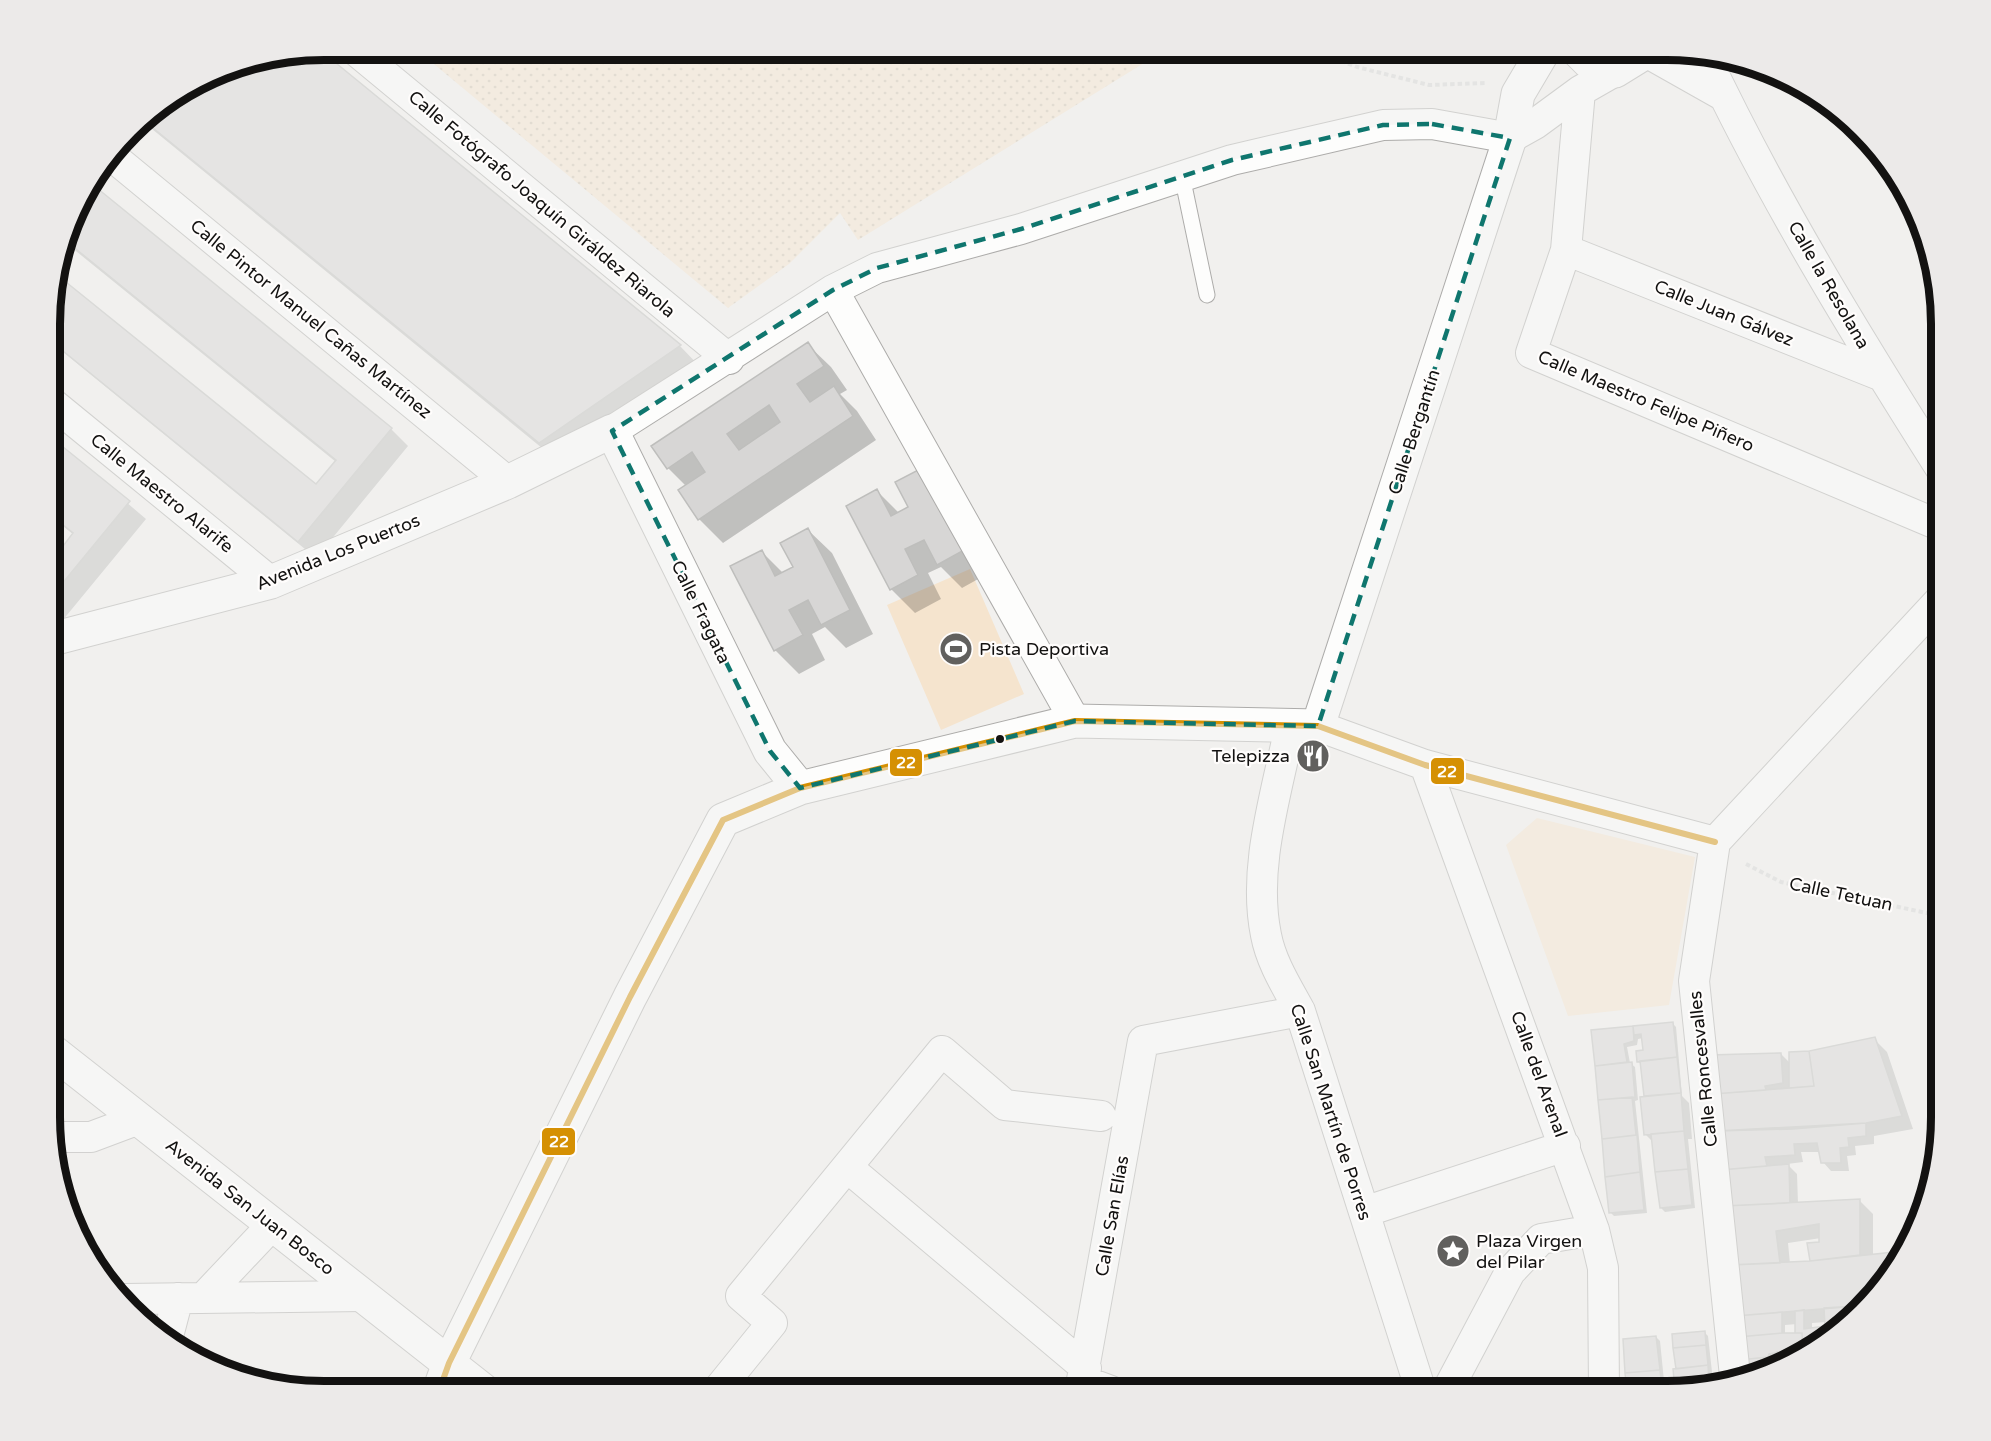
<svg xmlns="http://www.w3.org/2000/svg" width="1991" height="1441" viewBox="0 0 1991 1441" font-family="'Varela Round',sans-serif">
<style>
.grass{fill:url(#grass-dots)}
.park{fill:#f5e4ce}
.shadow{fill:#0003;fill-rule:evenodd}
.building{fill:#d7d6d5;stroke:#bebebc;stroke-width:1.5;fill-rule:evenodd}
.lines{fill:none;stroke-linecap:round;stroke-linejoin:round}
.lane-casing{stroke:#adacaa;stroke-width:17}
.street-casing{stroke:#adacaa;stroke-width:32}
.secondary-casing{stroke:#adacaa;stroke-width:35}
.path{stroke:#d6d6d4;stroke-width:4;stroke-dasharray:4.5 3;stroke-linecap:butt}
.lane{stroke:#fdfdfc;stroke-width:15}
.street{stroke:#fdfdfc;stroke-width:30}
.secondary{stroke:#fdfdfc;stroke-width:33}
.bus-1-casing{stroke:#fffdfc;stroke-width:10}
.bus-1{stroke:#d59003;stroke-width:6}
.marked{fill:none;stroke:#0f766e;stroke-width:4.5;stroke-dasharray:12 8;stroke-linejoin:round}
.bus-dot{fill:#131211;stroke:#fffdfc;stroke-width:2}
.labels{text-anchor:middle;dominant-baseline:central;stroke-width:4.5;stroke-linejoin:round;paint-order:stroke}
.street-label{font-size:18px;fill:#131211;stroke:#fffdfc}
.poi-label{font-size:18px;fill:#131211;stroke:#fffdfc;text-anchor:start}
.rim{fill:none;stroke:#131211;stroke-width:8}
.line-badge{stroke:#fffdfc;stroke-width:2}
.badge-label{font-size:16px;text-anchor:middle;font-weight:bold;fill:#fff}
</style>
<defs>
<pattern id="grass-dots" width="8" height="8" patternUnits="userSpaceOnUse" patternTransform="scale(1.5)"><rect width="8" height="8" fill="#f5e4ce"/><path d="M2 2h.1M6 6h.1" fill="none" stroke="#d1c3b0" stroke-width="1.8" stroke-linecap="round"/></pattern>
</defs>
<rect width="100%" height="100%" fill="#f1f0ee"/>
<path class="grass" d="M417,50H1165L858,240L840,213L789,264L728,308Z"/>
<path class="park" d="M970,569L1024,694L941,730L887,605Z
M1537,818L1695,857L1669,1005L1568,1016L1506,845Z"/>
<path class="shadow" d="M318,51L680,346L703,370L564,466L141,120L219,70Z
M78,202L391,429L408,446L316,558L52,343V289L56,276L316,486L336,462L66,243Z
M807,344L831,367L847,390L840,394L857,411L876,440L723,543L699,519L686,486L668,468Z
M52,439L146,519L53,632L52,558L54,560L74,535L52,517Z
M877,491L899,513L910,507L989,573L962,588L941,567L928,573L941,599L915,613L891,589Z
M808,530L832,553L873,634L846,648L825,627L812,634L825,660L799,674L775,650L761,551L784,574L795,568Z
M1672,1023L1676,1027L1682,1096L1689,1103L1692,1139H1688L1695,1208L1665,1212L1661,1208L1653,1142L1645,1134L1647,1097L1642,1065L1638,1061L1645,1051L1643,1038L1638,1039L1637,1045L1627,1047L1630,1063L1635,1067L1638,1100L1635,1101L1647,1213L1614,1216L1610,1212L1592,1032Z
M1874,1039L1887,1052L1913,1129L1874,1136V1144L1855,1146L1856,1155L1847,1156L1849,1171H1831L1823,1162L1821,1152H1801L1803,1162L1787,1164L1797,1174L1798,1204L1860,1201L1873,1214V1255L1885,1284L1802,1352L1779,1356L1785,1364L1743,1374L1711,1056L1781,1054L1791,1064L1807,1053ZM1821,1238V1243L1809,1244L1812,1262L1790,1264L1788,1243ZM1826,1322V1328L1812,1330V1323ZM1797,1324L1799,1334H1785V1325Z
M1704,1332L1708,1336L1713,1381L1677,1389L1674,1335Z
M1656,1337L1660,1341L1665,1391H1629L1624,1341Z"/>
<path class="building" d="M320,50L681,345L539,443L142,119L219,70Z
M92,184L392,428L298,542L52,342V289L56,274L316,484L336,460L66,241L78,202Z
M808,342L824,366L797,384L810,402L834,386L853,416L698,520L678,490L705,472L692,452L667,469L651,446ZM769,405L780,422L739,450L727,434Z
M52,438L130,501L52,596V556L54,558L73,533L52,516Z
M924,467L966,549L937,565L924,540L905,549L918,575L890,590L846,506L877,489L891,516L908,507L895,482Z
M808,528L850,610L821,625L808,600L789,610L803,635L774,651L730,566L762,550L775,576L793,567L780,543Z
M1673,1022L1677,1057L1637,1062L1636,1051L1643,1050L1641,1034L1634,1035L1633,1026Z
M1633,1026L1634,1041L1624,1044L1627,1062L1595,1066L1591,1030Z
M1875,1037L1902,1116L1866,1123L1793,1129L1717,1131L1714,1094L1814,1086L1809,1051Z
M1809,1051L1814,1086L1789,1088V1052Z
M1781,1053L1783,1083L1765,1086L1766,1090L1714,1094L1709,1055Z
M1677,1057L1681,1093L1644,1096L1640,1061Z
M1632,1062L1635,1097L1598,1100L1595,1066Z
M1681,1093L1684,1131L1644,1135L1640,1097Z
M1632,1097L1636,1135L1602,1139L1598,1100Z
M1866,1123V1136L1848,1138L1849,1147L1840,1148L1841,1163H1821L1817,1143L1794,1144L1795,1155L1765,1157L1767,1166L1721,1170L1717,1131Z
M1684,1131L1688,1169L1655,1172L1651,1134Z
M1637,1135L1640,1172L1605,1177L1602,1139Z
M1789,1164L1790,1203L1725,1206L1721,1170Z
M1688,1169L1692,1205L1660,1208L1655,1172Z
M1640,1172L1644,1210L1609,1213L1605,1177Z
M1860,1199V1255L1810,1261L1807,1243L1819,1242V1224L1776,1231L1780,1263L1731,1265L1725,1206Z
M1904,1251L1885,1284L1858,1306L1736,1316L1731,1265L1810,1261Z
M1858,1306L1807,1348H1803L1802,1333H1795V1311L1804,1310V1329L1825,1326L1824,1308Z
M1782,1312V1333L1738,1337L1736,1316Z
M1705,1331L1706,1345L1673,1348L1672,1334Z
M1782,1333H1802L1803,1348L1769,1354L1768,1357L1740,1360L1738,1337Z
M1656,1336L1660,1370L1625,1373L1623,1339Z
M1706,1345L1708,1365L1676,1369L1673,1348Z
M1777,1352L1779,1365L1741,1374L1740,1360L1768,1357Z
M1708,1365L1709,1382L1675,1390L1673,1369Z
M1660,1370L1662,1391H1627L1625,1373Z"/>
<g class="lines">
<defs>
<path id="lane" d="M1182,176L1207,295"/>
<path id="street" d="M355,50L729,359
M1646,52L1724,96
M1704,54C1772,198 1856,335 1941,469
M1580,91L1566,250L1531,353L1941,526
M113,157L508,482
M1566,250L1882,376
M833,290L1075,721
M52,403L271,582
M612,431L833,290L877,268L1021,229L1232,160L1383,125L1432,124L1510,138L1535,124L1580,91L1615,71
M1290,726C1277,793 1252,867 1266,935C1271,962 1287,987 1300,1011L1421,1391
M1318,726L1425,765L1715,842
M1425,765L1594,1230L1603,1268L1604,1391
M52,1137H91L139,1119
M847,1167L1086,1368
M1364,1212L1565,1146
M205,1296L273,1224
M125,1299L363,1296
M167,1340L178,1298
M1735,1376L1694,981L1715,842L1941,599
M1084,1381L1111,1391
M717,1391L772,1323L741,1296L942,1051L1005,1105L1101,1116
M1080,1391L1143,1041L1300,1011
M1447,1391L1510,1272L1541,1239L1594,1230"/>
<path id="secondary" d="M1577,50L1589,62L1615,71L1649,50
M52,639L271,582L508,482L612,431L770,751L800,788
M52,1051L484,1391
M439,1391L449,1363L630,997L723,820L800,788L1075,721L1318,726L1510,138L1518,94L1544,50"/>
</defs>
<use href="#lane" class="lane-casing"/>
<use href="#street" class="street-casing"/>
<use href="#secondary" class="secondary-casing"/>
<path class="path" d="M1313,50L1357,67L1429,85L1486,83
M1746,864L1781,882L1941,916"/>
<use href="#lane" class="lane"/>
<use href="#street" class="street"/>
<use href="#secondary" class="secondary"/>
<defs>
<path id="bus-1" d="M439,1391L449,1363L630,997L723,820L800,788L1075,721L1318,726L1425,765L1715,842"/>
</defs>
<use href="#bus-1" class="bus-1-casing"/>
<use href="#bus-1" class="bus-1"/>
</g>
<path d="M0 0H1991V1441H0ZM1432,124L1510,138L1318,726L1075,721L800,788L770,751L612,431L833,290L877,268L1021,229L1232,160L1383,125Z" fill="#f1f0ee" fill-opacity=".55" fill-rule="evenodd"/>
<path class="marked" d="M1432,124L1510,138L1318,726L1075,721L800,788L770,751L612,431L833,290L877,268L1021,229L1232,160L1383,125Z"/>
<defs>
<symbol id="stadium-disc" viewBox="-11 -11 22 22"><circle r="9.5" fill="#61605e" stroke="#fffdfc"/><path d="M0-5a6.5 5 0 1 0 0 10a6.5 5 0 1 0 0-10ZM-3.5-1.8h7v3.6h-7Z" fill="#fff"/></symbol>
<symbol id="restaurant-disc" viewBox="-11 -11 22 22"><circle r="9.5" fill="#61605e" stroke="#fffdfc"/><path d="M-5-6h1v4h1v-4h1v4h1v-4h1v5L-1.5 .5V6h-2V.5L-5-1ZM5-6V6H3V1.5H1.5Q1.5-4 5-6Z" fill="#fff"/></symbol>
<symbol id="sight-disc" viewBox="-11 -11 22 22"><circle r="9.5" fill="#61605e" stroke="#fffdfc"/><path d="M0-6L1.8-2.2L6-1.7L2.9 1.2L3.7 5.4L0 3.3L-3.7 5.4L-2.9 1.2L-6-1.7L-1.8-2.2Z" fill="#fff"/></symbol>
</defs>
<g fill-rule="evenodd">
<use href="#stadium-disc" x="937" y="630" width="38" height="38"/>
<use href="#restaurant-disc" x="1294" y="737" width="38" height="38"/>
<use href="#sight-disc" x="1434" y="1232" width="38" height="38"/>
</g>
<circle class="bus-dot" cx="1000" cy="739" r="5"/>
<g class="labels">
<g class="street-label">
<text transform="translate(542 204) rotate(40)">Calle Fotógrafo Joaquín Giráldez Riarola</text>
<text transform="translate(1829 285) rotate(60)">Calle la Resolana</text>
<text transform="translate(1724 313) rotate(22)">Calle Juan Gálvez</text>
<text transform="translate(311 319) rotate(39)">Calle Pintor Manuel Cañas Martínez</text>
<text transform="translate(1646 401) rotate(23)">Calle Maestro Felipe Piñero</text>
<text transform="translate(1414 432) rotate(-72)">Calle Bergantín</text>
<text transform="translate(162 493) rotate(39)">Calle Maestro Alarife</text>
<text transform="translate(338 552) rotate(-22)">Avenida Los Puertos</text>
<text transform="translate(701 612) rotate(64)">Calle Fragata</text>
<text transform="translate(1841 894) rotate(12)">Calle Tetuan</text>
<text transform="translate(1703 1069) rotate(-96)">Calle Roncesvalles</text>
<text transform="translate(1539 1074) rotate(70)">Calle del Arenal</text>
<text transform="translate(1331 1112) rotate(72)">Calle San Martín de Porres</text>
<text transform="translate(250 1207) rotate(38)">Avenida San Juan Bosco</text>
<text transform="translate(1112 1216) rotate(-80)">Calle San Elías</text>
</g>
<g class="poi-label">
<text x="979" y="649">Pista Deportiva</text>
<text x="1290" y="756" text-anchor="end">Telepizza</text>
<text x="1476" y="1241">Plaza Virgen<tspan x="1476" dy="21">del Pilar</tspan></text>
</g>
</g>
<path d="M0 0H1991V1441H0ZM324 60H1667A264 264 0 0 1 1931 324V1117A264 264 0 0 1 1667 1381H324A264 264 0 0 1 60 1117V324A264 264 0 0 1 324 60Z" fill="#eceae9" fill-rule="evenodd"/>
<path class="rim" d="M324 60H1667A264 264 0 0 1 1931 324V1117A264 264 0 0 1 1667 1381H324A264 264 0 0 1 60 1117V324A264 264 0 0 1 324 60Z"/>
<g class="line-badge">
<rect x="889" y="748" width="34" height="29" rx="6" fill="#d59003"/>
<rect x="1430" y="757" width="35" height="28" rx="6" fill="#d59003"/>
<rect x="541" y="1127" width="35" height="29" rx="6" fill="#d59003"/>
</g>
<g class="badge-label">
<text x="906" y="768">22</text>
<text x="1447" y="777">22</text>
<text x="559" y="1147">22</text>
</g>
</svg>
